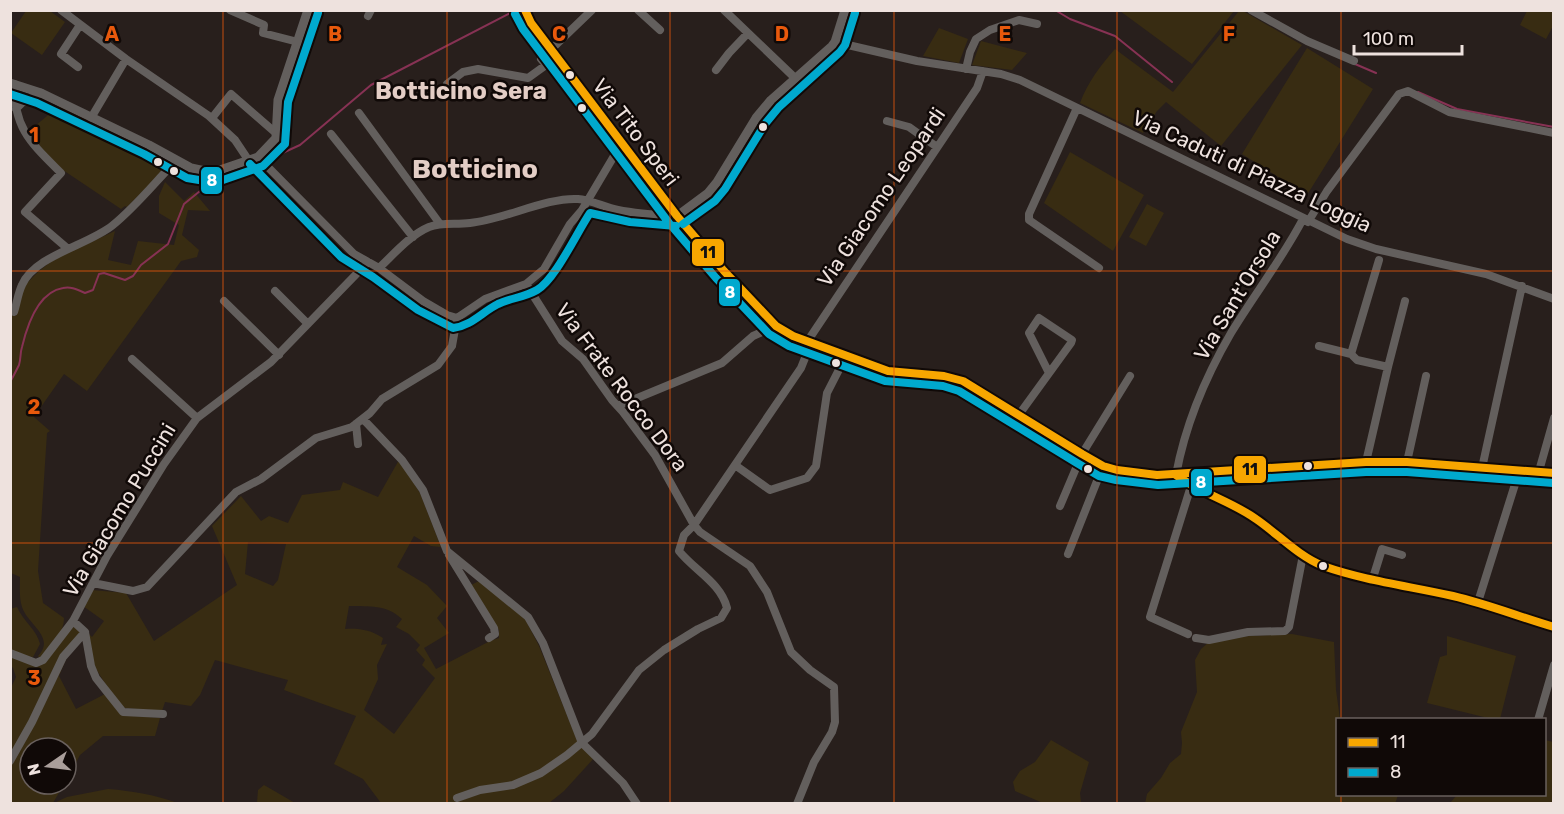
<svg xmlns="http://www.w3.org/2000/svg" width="1564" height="814" viewBox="0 0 1564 814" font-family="Rubik,sans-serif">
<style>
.green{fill:#382c12;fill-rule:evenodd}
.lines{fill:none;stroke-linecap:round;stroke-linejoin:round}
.stream{stroke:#873254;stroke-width:2}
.minor{stroke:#635f5d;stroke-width:8}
.tertiary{stroke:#635f5d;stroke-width:9}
.bus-1-casing{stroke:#100907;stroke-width:12}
.bus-2-casing{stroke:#100907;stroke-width:12}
.bus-1{stroke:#f7a600;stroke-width:8}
.bus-2{stroke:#00a9ce;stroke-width:8}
.grid{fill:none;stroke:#e8590c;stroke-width:1.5;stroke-opacity:0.55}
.bus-dot{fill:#eee2de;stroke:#100907;stroke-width:2}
.labels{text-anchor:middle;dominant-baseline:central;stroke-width:5;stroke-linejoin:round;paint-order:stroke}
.street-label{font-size:21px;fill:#eee2de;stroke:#100907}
.quarter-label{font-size:24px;font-weight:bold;fill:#e3cdc5;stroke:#100907}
.district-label{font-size:27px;font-weight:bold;fill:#e3cdc5;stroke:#100907}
.grid-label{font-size:20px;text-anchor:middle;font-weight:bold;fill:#e8590c;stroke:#100907;stroke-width:5;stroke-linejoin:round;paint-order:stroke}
.line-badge{stroke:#100907;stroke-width:2}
.badge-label{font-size:16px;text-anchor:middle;font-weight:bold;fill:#fff}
.pale-badge-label{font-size:16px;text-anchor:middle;font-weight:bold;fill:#111}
</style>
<rect width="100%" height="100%" fill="#281f1c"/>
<path class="green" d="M26,11H50L65,22L42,55L11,33Z
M1120,11H1234L1192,64Z
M1239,11H1243L1302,45L1221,146L1166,102L1157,111L1143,133L1080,103C1088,82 1100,66 1115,49L1173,92Z
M1527,11H1553V26L1546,39L1520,25Z
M939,28L968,39L959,63L923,56Z
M981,41L1027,53L1012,70L972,65Z
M1307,48L1373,89L1307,195L1242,154Z
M60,105L162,157V166L165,169L127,207L125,206L121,209L57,166L28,132Z
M1070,152L1144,195L1113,251L1044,203Z
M165,182L184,201L194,192L210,211L188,210L182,235L199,250L197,257L181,261L87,391L64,374L34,417L50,431L47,433L38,571L43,603L64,618C64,633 53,644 44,656L40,658L38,656C56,637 28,625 22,607C19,598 20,587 20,577L11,573L10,312L16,316L25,285L38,272L54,259L115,231L108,260L131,265L138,241L174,245L179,225L159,213V196Z
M1147,204L1164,213L1146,246L1129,237Z
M399,460L420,493L441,547L431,546L414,536L397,567L427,585L447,606L437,618L449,633L424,648L436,669L490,641L499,638V630L469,586L481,580L525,619L539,646L577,740L595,757L564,791L549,803H381L363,779L334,764L356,716L284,690L288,680L215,660L200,695L191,706L165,702L162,711L125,708L117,702L94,666L87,632L92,637L104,621L83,606L92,590L126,593L154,641L237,585L212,526L241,496L261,521L269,516L288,523L302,495L340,490L343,482L378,497ZM248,542L286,544L278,580L273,586L245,574ZM349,606C370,607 386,604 402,619L396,627L409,634L420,645L416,650L425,660L422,665L435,678L394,734L364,710L378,679L377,665L387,644L381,645L383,638C371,630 359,628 345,629Z
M17,607C23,621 37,630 40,644L33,657L24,656L42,664L75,625L83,632L67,657L59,676L76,709L105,694L121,715L160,718L155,736H103L80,755L66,781V748H30V784H64L53,803H11L10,690L16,677L13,668L11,666L10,609Z
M1292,634L1334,642L1336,690L1340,719L1338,720V794L1398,795L1395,804H1145L1147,794L1161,778L1170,763L1181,754L1182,743L1181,732L1197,692L1195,660L1201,649L1209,642L1249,636Z
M1447,636L1516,656L1500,719H1492L1427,703L1440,657L1447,655Z
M1051,740L1089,762L1080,793L1081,803H1043L1015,791L1013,782L1020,771L1035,762Z
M1545,740L1553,742V803H1450L1457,795L1544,794Z
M264,785L295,803H257L258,790Z
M108,789C133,791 155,795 178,803H54L67,797Z"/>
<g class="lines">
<path class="stream" d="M1055,10L1070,19L1115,36L1172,82
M1355,64L1376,73
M1418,92L1457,109L1554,127
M10,382C13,377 16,371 19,365C21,359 20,353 22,347C27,326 38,292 63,288C71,286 78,290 85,293L93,290L99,274L104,273L125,280L133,276L141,265L168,244L184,204L200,191L300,145L371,85L516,10"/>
<path class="minor" d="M61,10L126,59L209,116L235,140L249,161
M230,10L264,25L263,33L298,42
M638,10L660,30
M724,10L795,78
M1251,10L1307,41L1354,61
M368,16L371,10
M835,42L917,61L1001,74L1020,80L1347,239L1376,249L1486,274L1554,299
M78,67L61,54L80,25
M966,69L970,52L976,39L990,30L1019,20L1037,24
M716,70L729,53L748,33
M14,84C14,129 31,143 61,173L25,212L67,248
M454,95L447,84L463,72L478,69L528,78L546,65L541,59L592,10
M1077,108L1029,214V220L1099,268
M16,109L22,103L41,93
M359,113L440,224
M91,118L126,59
M212,118L231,94L277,134
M887,121L909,127L937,147
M331,134L413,237
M258,157L354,254L379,268L423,301L447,315L457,318
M1303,219C1282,259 1254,295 1231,333C1206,376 1185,426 1176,475L1191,486L1211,493L1255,518L1303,555L1321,565L1372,581L1454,596L1554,627
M1308,222L1327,191L1399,94L1408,91L1449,112L1554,133
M379,268C394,254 410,235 429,227C442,222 456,225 470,223C503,220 547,197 578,199C591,200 604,207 618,210C637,214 657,215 677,216
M526,284L562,341L583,359L612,400L623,412L655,455L694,525L700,532L750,566L767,592L791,652L810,670L834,687L835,722L832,732L814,762L797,804
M275,291L308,324
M224,301L279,355
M14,312C17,303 18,293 22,285C35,255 89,245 113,225C134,208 152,186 171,166L179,162
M457,318L485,299L526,284L544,269L570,224L582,210L614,156L620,141
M807,342L977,88L983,71
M1319,346L1351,354L1357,360L1388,367
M1351,354L1379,260
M132,359L197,418
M618,406L722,363L753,336L776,326
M1018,416L1071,343L1072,340L1039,318L1029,333L1049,373
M363,419L402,460L423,490L447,551L528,617L543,643L582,743L623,783L637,804
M356,424L358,444
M1366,462L1388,367L1405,301
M1407,462L1426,376
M735,465L770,490L807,478L816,466L827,393L846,356
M1482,468L1522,286
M1539,471L1554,418
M1204,473V483L1210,492
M1060,506L1082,454L1130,376
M1068,554L1103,466
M449,555L494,628L495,634L489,638
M1372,581L1382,549L1402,555
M93,583L133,591L147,587L236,492L261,479L316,438L352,427L370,413L382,399L438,365L452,346L457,318
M1478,602L1517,478V470
M73,621L85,632L91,666L96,678L123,712L163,714
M1188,634L1150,617L1191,486
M1196,638L1209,640L1248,632L1285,631L1289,627L1303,555
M10,653L36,663L43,660L73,621L107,556L164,464L197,418L271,362L368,262
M1538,720L1554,665
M10,761L32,722L63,657L85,632
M457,798L480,790L513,785L541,773L567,755L592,734L639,670L664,650L698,629L721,618L727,608C721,583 694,570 679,551L684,535L694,525L801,368L811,343"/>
<path class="tertiary" d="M525,10L531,23L677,216L724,271L776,326L793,336L888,371C913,376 938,371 963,381L1082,454L1103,466L1117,470L1157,475L1366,462H1407L1554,473
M10,83L41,93L149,145L191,168L205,171L220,170L258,157L276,138L278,100L308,10
M677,216L708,193L717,182L756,118L771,100L832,46L835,42L845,10"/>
<defs>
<path id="bus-1" d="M525,10L531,23L677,216L724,271L776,326L793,336L888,371L944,376L963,381L1082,454L1103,466L1117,470L1157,475L1366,462H1407L1554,473
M1176,475C1200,493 1231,501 1256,519C1278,534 1298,556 1323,566C1366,581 1409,586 1453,596C1487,604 1520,617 1554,627"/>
<path id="bus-2" d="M515,14L523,29L669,223L716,278L769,334L789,346L885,381L943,386L959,391L1077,463L1099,476L1116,480L1158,485L1366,472H1407L1553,483
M10,94L37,103L144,154L187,178L205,181L223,180L263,166L285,144L288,102L318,13
M250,164L341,257L373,277L418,310L453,328C471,326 482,312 498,304C511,298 525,297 537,290C555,280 577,232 590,213L630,222L676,226
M683,224L715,201L725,189L765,124L779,107L840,52L845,45L855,13"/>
</defs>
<use href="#bus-1" class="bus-1-casing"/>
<use href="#bus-2" class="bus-2-casing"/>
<use href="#bus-1" class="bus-1"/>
<use href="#bus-2" class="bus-2"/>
</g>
<path class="grid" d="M223,10V804M447,10V804M670,10V804M894,10V804M1117,10V804M1341,10V720M10,271H1554M10,543H1554M1341,794V804"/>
<g class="bus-dot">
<circle cx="570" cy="75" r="5"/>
<circle cx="582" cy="108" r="5"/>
<circle cx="763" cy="127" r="5"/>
<circle cx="158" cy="162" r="5"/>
<circle cx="174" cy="171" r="5"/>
<circle cx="836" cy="363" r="5"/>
<circle cx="1308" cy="466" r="5"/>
<circle cx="1088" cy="469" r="5"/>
<circle cx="1323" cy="566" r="5"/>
</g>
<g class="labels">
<g class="street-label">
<text transform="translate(636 132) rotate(53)">Via Tito Speri</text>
<text transform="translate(1252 171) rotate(25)">Via Caduti di Piazza Loggia</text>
<text transform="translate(881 197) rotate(-56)">Via Giacomo Leopardi</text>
<text transform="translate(1237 295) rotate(-59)">Via Sant'Orsola</text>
<text transform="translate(622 387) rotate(53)">Via Frate Rocco Dora</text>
<text transform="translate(119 510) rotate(-59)">Via Giacomo Puccini</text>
</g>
<g class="quarter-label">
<text x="461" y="91">Botticino Sera</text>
</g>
<g class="district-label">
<text x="475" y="169">Botticino</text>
</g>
</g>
<g class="grid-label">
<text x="112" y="41">A</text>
<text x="335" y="41">B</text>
<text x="559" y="41">C</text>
<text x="782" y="41">D</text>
<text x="1005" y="41">E</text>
<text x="1229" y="41">F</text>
<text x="34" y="142">1</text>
<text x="34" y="414">2</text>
<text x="34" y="685">3</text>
</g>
<g class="line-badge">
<rect x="200" y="166" width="23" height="29" rx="6" fill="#00a9ce"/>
<rect x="691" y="238" width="34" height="29" rx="6" fill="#f7a600"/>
<rect x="718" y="278" width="23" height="29" rx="6" fill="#00a9ce"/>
<rect x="1233" y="455" width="34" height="29" rx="6" fill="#f7a600"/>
<rect x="1190" y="468" width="23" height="29" rx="6" fill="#00a9ce"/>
</g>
<g class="badge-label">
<text x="212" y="186">8</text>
<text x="730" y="298">8</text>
<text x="1201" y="488">8</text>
</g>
<g class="pale-badge-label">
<text x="708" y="258">11</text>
<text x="1250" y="475">11</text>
</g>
<rect width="1564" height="814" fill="none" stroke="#eee2de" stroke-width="24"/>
<rect x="1336" y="718" width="210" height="78" fill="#100907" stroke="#69605d" stroke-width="1.5"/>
<rect x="1348" y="738" width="30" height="9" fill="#f7a600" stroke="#69605d" stroke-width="1.5"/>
<text x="1390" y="748" font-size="18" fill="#eee2de">11</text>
<rect x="1348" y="768" width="30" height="9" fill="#00a9ce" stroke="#69605d" stroke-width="1.5"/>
<text x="1390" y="778" font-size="18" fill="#eee2de">8</text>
<g transform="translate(48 766) rotate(256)"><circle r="28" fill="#100907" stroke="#69605d" stroke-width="1.5"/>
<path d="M0-4.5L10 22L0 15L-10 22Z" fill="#a99e9a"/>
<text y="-9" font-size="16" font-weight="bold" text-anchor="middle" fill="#eee2de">N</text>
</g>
<path d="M1354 45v9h108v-9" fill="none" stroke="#eee2de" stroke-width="3"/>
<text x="1363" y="45" font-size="18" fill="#eee2de" stroke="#100907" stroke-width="4.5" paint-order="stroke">100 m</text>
</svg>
